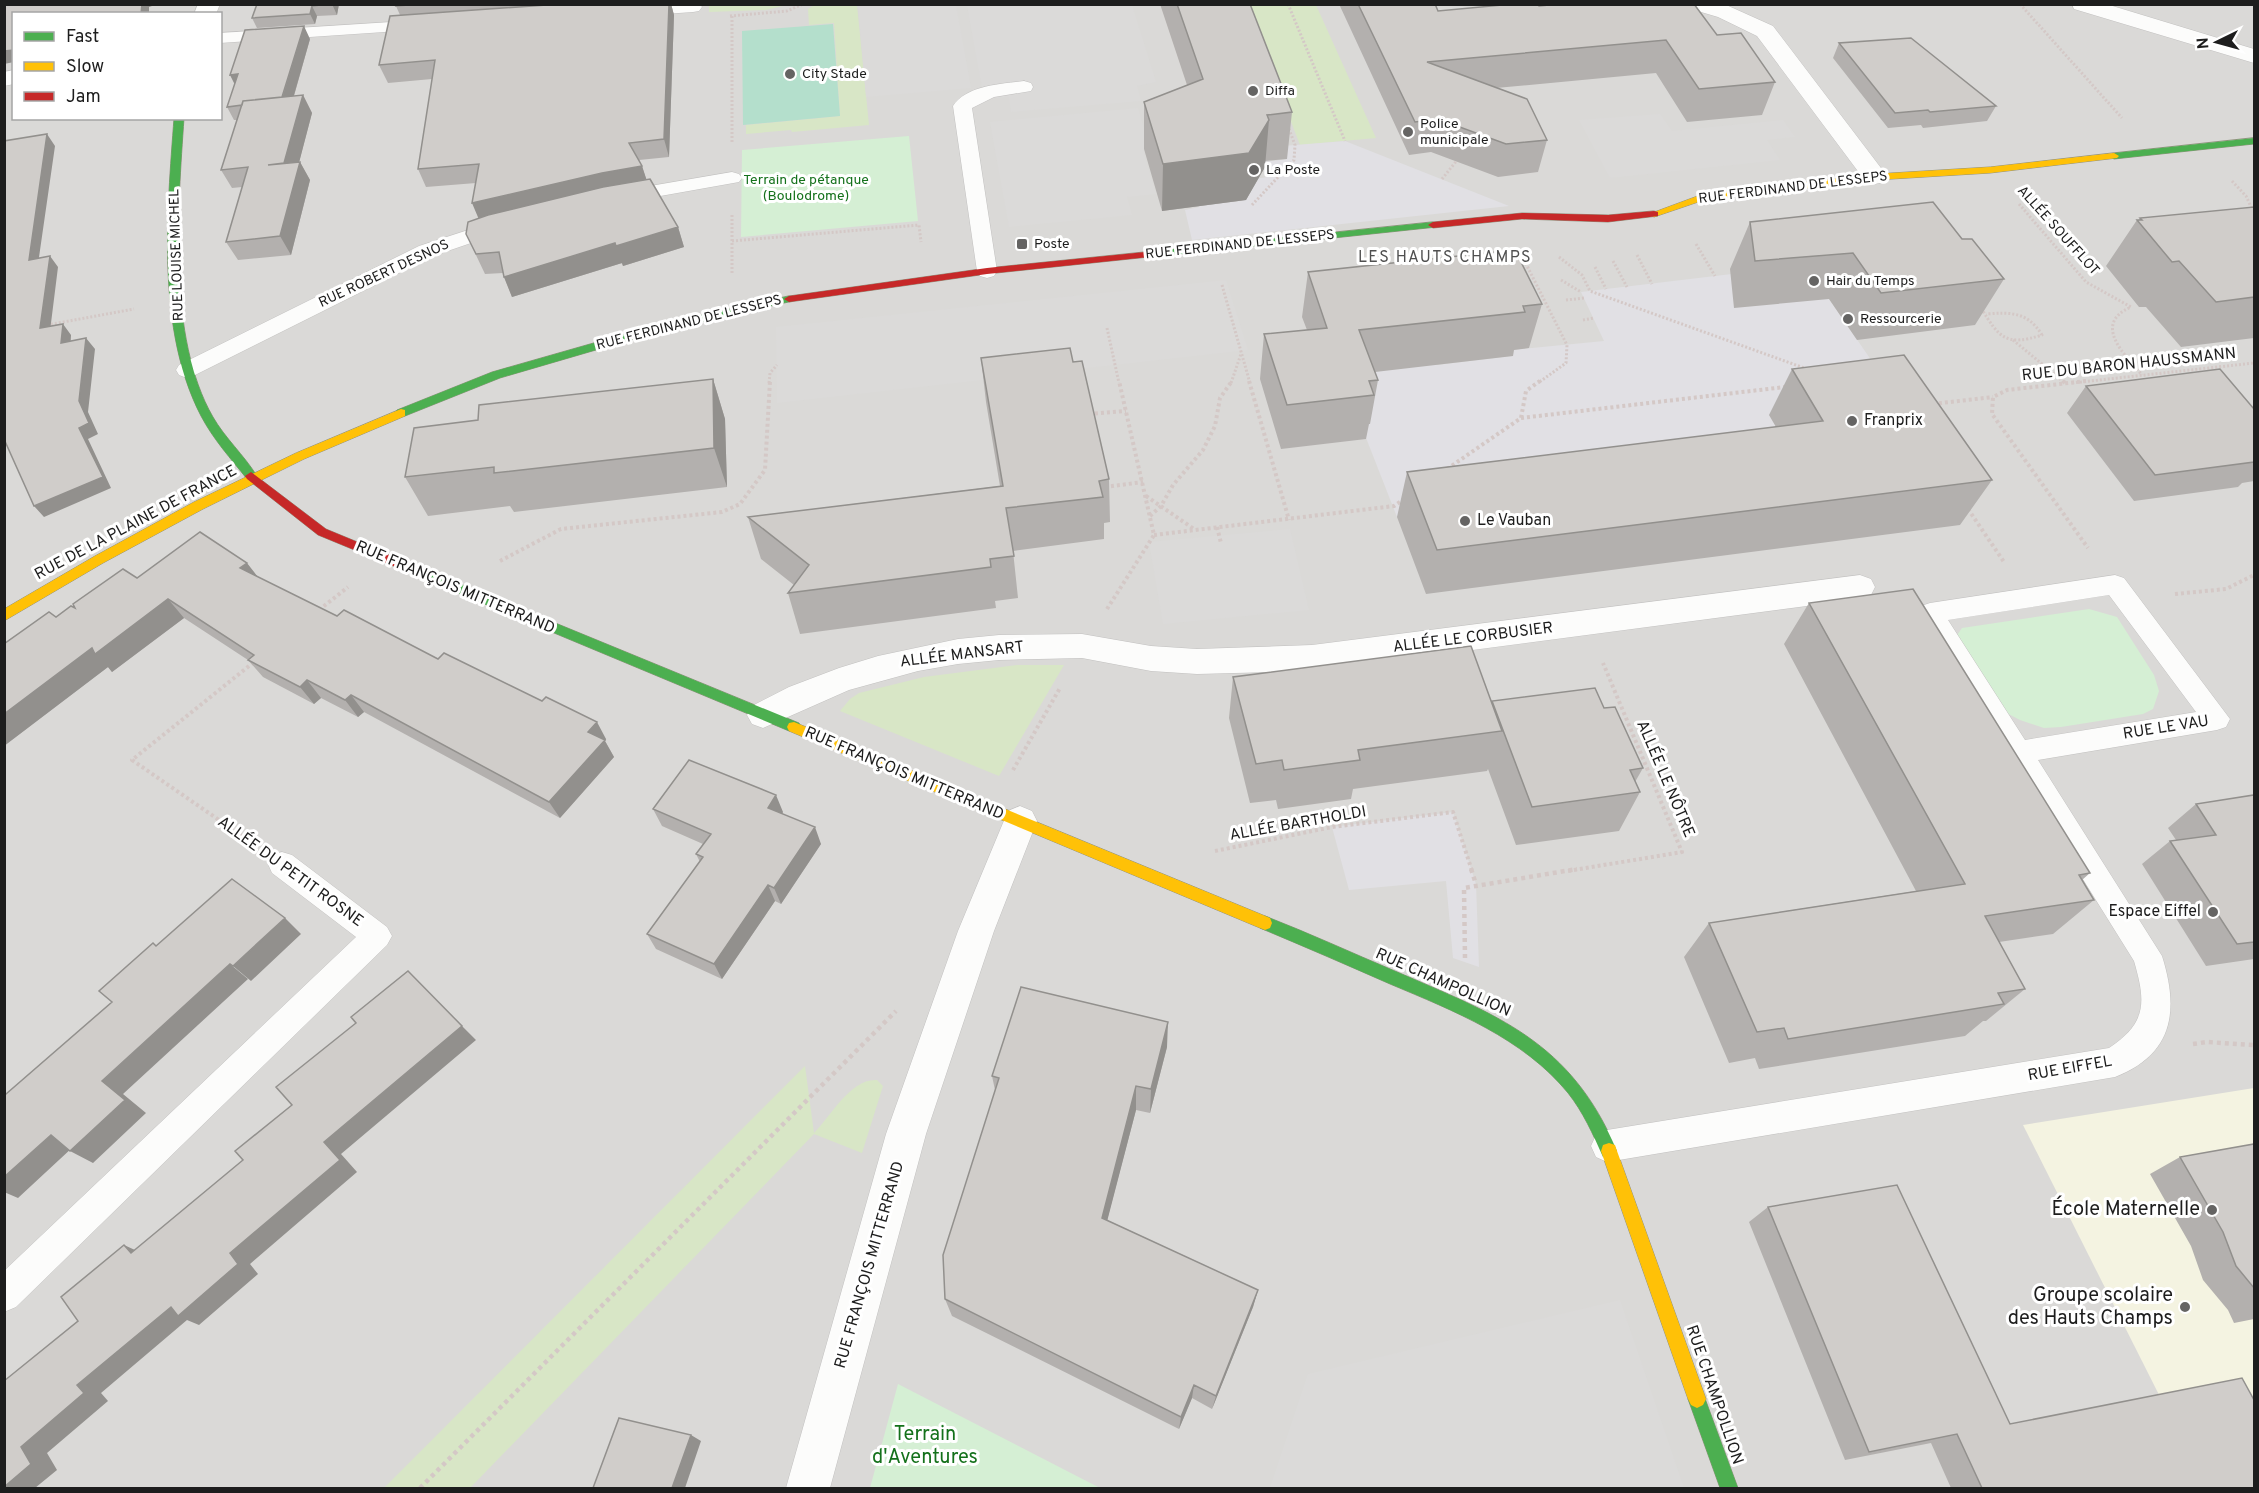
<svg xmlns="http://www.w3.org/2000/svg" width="2259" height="1493" viewBox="0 0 2259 1493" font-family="Overpass,sans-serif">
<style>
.residential{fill:#dad9d7;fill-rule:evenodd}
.education{fill:#f4f3e1}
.grass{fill:#d8e6c6}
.park{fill:#d5efd4}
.pitch{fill:#b4dfcc}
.parking{fill:#dbdad9}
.plaza{fill:#e1e0e4}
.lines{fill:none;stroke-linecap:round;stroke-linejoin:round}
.lane-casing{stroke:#c2c1c0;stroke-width:1}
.street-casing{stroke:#c2c1c0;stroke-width:1}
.fast-casing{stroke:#92937f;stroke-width:1}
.slow-casing{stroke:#92937f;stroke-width:1}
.jam-casing{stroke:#92937f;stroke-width:1}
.path-far2{stroke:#d4c8c6;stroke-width:3;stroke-dasharray:2 2;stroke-linecap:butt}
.path-far1{stroke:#d4c8c6;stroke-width:4;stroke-dasharray:3 3;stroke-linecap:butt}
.path{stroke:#d4c8c6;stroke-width:4.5;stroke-dasharray:4 4;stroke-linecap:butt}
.lane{fill:#fcfcfb;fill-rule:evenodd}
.street{fill:#fcfcfb;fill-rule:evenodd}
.fast{fill:#4caf50;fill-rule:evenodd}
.slow{fill:#ffc107;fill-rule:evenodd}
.jam{fill:#c62828;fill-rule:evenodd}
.wall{fill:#b3b0ae}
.shaded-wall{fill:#92908d}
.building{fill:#d0cdca;stroke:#92908d;stroke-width:1.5}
.poi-dot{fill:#656463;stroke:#fff;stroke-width:2}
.labels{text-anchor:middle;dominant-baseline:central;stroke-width:6;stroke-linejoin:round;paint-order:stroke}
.far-poi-label{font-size:14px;fill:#1d1d1d;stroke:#fff;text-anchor:start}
.far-park-label{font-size:14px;fill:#14711b;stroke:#fff}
.far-street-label{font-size:14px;fill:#1d1d1d;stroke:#fff}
.far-quarter-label{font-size:16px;letter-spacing:1.5px;fill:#505050;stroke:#fff}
.street-label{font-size:16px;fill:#1d1d1d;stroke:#fff}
.poi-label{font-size:16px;fill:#1d1d1d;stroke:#fff;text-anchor:start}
.near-poi-label{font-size:20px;fill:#1d1d1d;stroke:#fff;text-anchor:end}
.near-park-label{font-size:20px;fill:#14711b;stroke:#fff}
</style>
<rect width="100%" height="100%" fill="#ebe9e5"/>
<path class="residential" d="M5,5H2254V1488H5ZM14,14H220V118H14Z"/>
<path class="education" d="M2254,1088V1488H2206L2023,1125Z"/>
<path class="grass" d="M816,4L857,5L869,125L792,132L791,130L746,134V125L840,116L834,23L809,25L808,9Z
M709,5V4L787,5L766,10L709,12Z
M1246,5H1316L1376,138L1300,145Z
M1017,665H1064L999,776L840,711L850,699L859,693L924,677Z
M805,1066L814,1133C831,1116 851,1078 877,1080L883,1086L862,1153L814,1134L470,1488H384Z"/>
<path class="park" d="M909,136L918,221L741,237L742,150Z
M2089,609L2117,617L2154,675L2159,691L2153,709L2143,714L2061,727L2044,728L2020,720L1997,708L1953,641L1962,628Z
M898,1384L1100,1488H870Z"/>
<path class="pitch" d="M833,24L840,116L743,125L742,31Z"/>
<path class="parking" d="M858,5H956L971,88L866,97Z
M967,5H1132L1156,82L1137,86L1141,101L1011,112L1009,97L984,99Z
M1138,108L1149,147L1144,154L1156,194L1127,197L1132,215L1009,227L990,122Z
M1660,114L1672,131L1783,120L1795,137L1767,140L1780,160L1610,178L1579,120Z
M1226,280L1248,350L777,403L776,327Z
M1290,529L1309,610L1163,624L1149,542Z
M1620,1300L1684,1488H1270L1308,1374Z"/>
<path class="plaza" d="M1345,141L1509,206L1192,240L1185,210L1199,207L1192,186L1228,202L1241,201L1251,192L1247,180L1268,177L1263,162L1287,159L1283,146Z
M1783,268L1829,299L1898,399L1799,467L1397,517L1361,425L1368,366L1435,359L1437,365L1512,356L1510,350L1604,341L1581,292Z
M1453,812L1476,884L1479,967L1453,958L1446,881L1349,890L1332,827Z"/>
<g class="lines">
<defs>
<path id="lane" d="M652,4H700L702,7L699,11L693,12L635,16L629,15L626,11L629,7Z
M423,20L429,21L432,25L429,29L220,43V33Z
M1024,81L1031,83L1033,87L1031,91L994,97L972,108L997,271L994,276L987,278L980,276L977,271L953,106C967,85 1001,84 1024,81Z
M732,172L739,174L742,178L739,182L621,203L614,201L611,197L614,193L621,191Z
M502,219L509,220L512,225L509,230L433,256L195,375L187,378L179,375L176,370L179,365L419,246Z
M2115,575L2124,578L2230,719L2226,727L2217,730L2038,760L2162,956C2179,1010 2174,1054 2115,1077L1607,1162L1596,1157L1591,1146L1596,1135L1607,1130L2109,1048C2147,1023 2146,1002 2134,961L1917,613L1921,606L1930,603ZM2109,595L2196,712L2025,740L1948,620Z
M282,852L292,855L387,927L392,936L387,945L16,1307L4,1312V1271L356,937L272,873L268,864L272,855Z"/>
<path id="street" d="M198,4H220L216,14H194Z
M1689,4H1724L1773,26L1884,172L1887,177L1884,182L1875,184L1866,182L1757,36L1718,17L1691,9Z
M2072,4H2106L2254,49V63L2074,9Z
M14,70V84L4,86V72Z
M1860,575L1871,579L1875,587L1871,595L1860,599L1312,671L1197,674L1151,671L1082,658L999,660L958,664L918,671L849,690L763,728L752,724L747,715L752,706L789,687L839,668L878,656L958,639L999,635L1082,634L1151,646L1197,649L1312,645Z
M1020,806L1032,811L1037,821L994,931L926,1134L830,1488H786L886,1134L958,931L1008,811Z"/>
<path id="fast" d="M174,118H184C178,208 167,337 213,417C225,438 244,455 257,476L251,480L247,479C231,459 213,439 201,416C156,329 167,213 174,118Z
M2254,138V144L2114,159L2109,156L2114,153Z
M1433,222L1438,225L1437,227L1145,258L1140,255L1145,252Z
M789,296L793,297V301L661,331L500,378L405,416H397L395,413L397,410L492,372L660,324Z
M419,567L799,723L801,727L799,731H789L415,575L413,572Z
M1265,916C1309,933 1352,953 1395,971C1497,1015 1571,1041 1617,1151L1615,1157L1609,1159L1603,1157C1593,1134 1583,1112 1568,1093C1523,1038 1454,1011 1390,984C1347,965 1303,946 1260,928L1258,923L1260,918Z
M1697,1390L1703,1393L1738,1488H1720L1688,1399L1691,1393Z"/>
<path id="slow" d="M2114,153L2119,156L2117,158L1990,173L1875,180L1704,200L1654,217L1649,214L1703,194L1875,174L1990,167Z
M401,409L405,410V416L304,459L203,509L103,563L4,621V609L95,556L194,502L296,453Z
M794,722L1270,918L1272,923L1270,928L1265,930L1260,928L789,731L787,727L789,723Z
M1609,1143L1615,1145L1617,1151L1706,1399L1703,1405L1697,1408L1691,1405L1688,1399L1601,1151L1603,1145Z"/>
<path id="jam" d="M1654,211L1658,212V216L1608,222L1522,219L1433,228L1428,225L1433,222L1522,213L1608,215Z
M1145,252L1149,253V257L987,274L789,302L784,299L789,296L987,268Z
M251,472L326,529L423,569L425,572L423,575H415L318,535L247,479L245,476Z"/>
</defs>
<use href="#lane" class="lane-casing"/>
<use href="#street" class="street-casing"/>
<use href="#fast" class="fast-casing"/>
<use href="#slow" class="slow-casing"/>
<use href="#jam" class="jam-casing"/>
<path class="path-far2" d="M1288,4L1345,141
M2020,4L2122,118
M730,16L787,11L803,4
M732,16V144
M1442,179L1458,159
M2232,181L2246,196L2253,211
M2019,204L2086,282L2131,307C2092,324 2124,354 2142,375
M1252,205L1294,160L1295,145L1289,129
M732,215V273
M732,241L919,225L921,242
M1696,244L1715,276
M1637,255L1652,284
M1522,256L1567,345L1566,363L1538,383
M1559,257L1582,275L1590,291L1807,369
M1613,261L1627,287
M1595,267L1606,289
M1561,280L1581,292
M1222,285L1250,383
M1566,300L1585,298
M1981,308C1999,337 2005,347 2042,335C2028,312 2011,312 1986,314
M1583,320L1594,318
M47,325L134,309
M1107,328L1119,383
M2013,340L2065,383
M769,383L770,373L777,365
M1231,383L1241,354
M2072,383L2254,363"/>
<path class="path-far1" d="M1249,381L1289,520
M2063,381L2065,383
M2086,381L2007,390L1993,397L1992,414L2088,548
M1933,404L1993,397
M1089,414L1126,411
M1521,418L1785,387
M1447,469L1521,418L1526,391L1540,381
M1105,487L1143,482
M1146,496L1194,529
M1968,509L2004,562
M1150,516L1161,506L1173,485L1203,450L1215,426L1220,398L1232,381
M1217,527L1221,543
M1154,535L1394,506L1404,499
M500,561L561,529L722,512L740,504L765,470L770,381
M2175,594L2226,589L2254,575
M1107,609L1154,535L1119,381
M319,610L348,587
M1013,770L1060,688
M248,840L132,760L254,662
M1215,851L1332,827L1453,812L1472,871
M1568,871L1682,852L1603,663"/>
<path class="path" d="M1471,869L1476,884
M1465,958L1464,888L1577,869
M2193,1044L2207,1042L2254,1045
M420,1488L896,1011"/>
<use href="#lane" class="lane"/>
<use href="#street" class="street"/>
<use href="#fast" class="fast"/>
<use href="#slow" class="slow"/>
<use href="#jam" class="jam"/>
</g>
<path class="wall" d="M257,4H339L337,15L317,16L315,24L257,28L252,18Z
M397,4H671L674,15L669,157L639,160L642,166L646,179L678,227L684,247L623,266L622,263L512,297L504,277L503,273L485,274L466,234L479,218L476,183L426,187L418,169L432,79L388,83L379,65L400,15L396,6Z
M1160,4H1250L1292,112L1287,159L1265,161V167L1246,200L1162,211L1144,149V102L1187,85Z
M1339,4H1435L1438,11L1539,6L1717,35L1775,82L1762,115L1687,122L1656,73L1496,88L1547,140L1538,172L1498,177L1431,152L1409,155Z
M310,39L294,96L303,95L312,113L299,162H300L310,180L291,255L238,260L226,242L242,187L232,188L221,170L237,120H234L227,107Z
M1839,43L1996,106L1987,121L1923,128L1921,125L1888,128L1833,58Z
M2254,208V338L2181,347L2146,307H2139L2106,266L2137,220H2139L2140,218Z
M1750,222L1962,239L2004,279L1975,325L1857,340L1829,299L1734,308L1730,269Z
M1308,272L1542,304L1529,348L1514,350L1513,356L1375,372L1378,380L1370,424H1369L1366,439L1281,449L1260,379L1264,334L1307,330L1302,317Z
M981,358L1073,362L1109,479L1110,522L1104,523V539L1013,551L1018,598L995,601L996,608L800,634L788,593L794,585L761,559L748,517L1000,486L986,402Z
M1792,369L1992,480L1960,525L1426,594L1397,517L1407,472L1776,427L1769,415Z
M713,379L725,419L727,487L514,512L510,506L428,516L405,477L478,420Z
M2086,386L2254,409V481L2242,483L2238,487L2134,501L2067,413Z
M258,577L337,616L438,659L606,739L605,741L614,757L560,818L364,712L358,717L321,698L314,704L263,677L248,660L184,618L112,672L108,667L4,746V644L56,617L137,578Z
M1809,603L2090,873L2082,880L2094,900L2053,934L1999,942L2025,989L1986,1021H1983L1965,1036L1759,1069L1755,1058L1729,1063L1684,957L1709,923L1916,891L1784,644Z
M1233,677L1492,703V701L1604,708L1643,768L1635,782L1640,792L1619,831L1516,845L1488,769L1487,771L1353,789L1351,799L1278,809L1276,800L1250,803L1229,718Z
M2254,795V959L2206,966L2142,864L2170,841L2176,840L2168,828L2196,804Z
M653,809L783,812L782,814L821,844L781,904L775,901L722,979L656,949L647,934L700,862L696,854L703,844L662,826Z
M1167,1047L1150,1113L1136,1110L1107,1220L1258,1290L1253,1307L1212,1409L1192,1398L1179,1429L952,1316L945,1299L995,1090L992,1076Z
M2254,1144V1319L2234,1323L2228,1310L2203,1280L2191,1246L2150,1174L2180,1157Z
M1768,1207L2010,1424L2254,1488H1951L1931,1443L1845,1460L1749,1222Z"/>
<path class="shaded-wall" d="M142,4H158L149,7V14H141Z
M332,4H339L337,15Z
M669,4H671L674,15L669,157L664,139Z
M312,6L317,16L315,24L310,14Z
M304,26L310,39L288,116L281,102Z
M14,50V62L4,64V51Z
M238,74L237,89L230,75Z
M303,95L312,113L294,182L284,163Z
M1269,120L1265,167L1246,200L1162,211L1163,164Z
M47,134L55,146L37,271L29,260Z
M300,162L310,180L291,255L280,236Z
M642,166L648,184L480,222L472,203L602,173Z
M678,227L684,247L623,266L616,246Z
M615,243L622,263L512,297L504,277Z
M50,256L58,267L49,339L40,328Z
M63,324L71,335L70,354L61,343Z
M86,338L95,349L88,412L98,434L88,439L111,488L44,517L34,506L79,428V401Z
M713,379L725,419L727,487L714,448Z
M247,563L261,581L240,568Z
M168,599L184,618L112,672L108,667L4,746V714L92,648Z
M307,680L321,698L314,704L300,687Z
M351,695L364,712L358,717L345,700Z
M597,722L606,739L605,741L614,757L560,818L549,802L588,732Z
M776,795L783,812L774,825L768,808Z
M815,827L821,844L781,904L774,888Z
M768,885L775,901L722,979L714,964Z
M285,918L301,934L251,981L233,966Z
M230,964L248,979L123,1094L146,1113L93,1163L70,1151L102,1081Z
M1168,1022L1167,1047L1150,1113L1151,1089Z
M462,1026L476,1040L341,1154L357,1172L250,1264L258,1274L199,1325L187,1320L101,1393L108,1401L47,1453L57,1470L35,1488H4L21,1447L77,1385L230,1253L324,1142Z
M1136,1086V1110L1103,1237L1102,1218Z
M51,1135L73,1147L18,1198L4,1192V1177Z
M124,1245L146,1255L131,1253Z
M1258,1290L1253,1307L1212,1409L1216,1396Z
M1194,1385L1192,1398L1179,1429L1181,1417Z
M691,1435L701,1441L685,1488H672Z"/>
<path class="building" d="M4,4H142L141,14H14V50L4,51Z
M257,4H330L312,6L310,14L252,18Z
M397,4H424L396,6Z
M561,4H669L664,139L629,143L642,166L602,173L472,203L479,164L418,169L435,60L379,65L390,16Z
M1177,4H1250L1292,112L1267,115L1269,120L1249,153L1163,164L1144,102L1203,79Z
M1358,4H1435L1438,11L1513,4H1538L1539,6L1561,4H1694L1717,35L1741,33L1775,82L1699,89L1666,40L1427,62L1527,99L1547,140L1506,144L1438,119L1415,122Z
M304,26L282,97L243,101L242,105L227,107L238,74L230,75L245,30Z
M1911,38L1996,106L1930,112L1928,110L1895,113L1839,43Z
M303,95L284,163L268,165L300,162L280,236L226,242L248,167L221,170L243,101Z
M47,134L29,260L50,256L40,328L63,324L61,343L86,338L79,401L89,423L79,428L103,477L34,506L4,439V141Z
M650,179L678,227L616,246L615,243L504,277L499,252L476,254L466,234L468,222L488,215L603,187Z
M1933,202L1962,239H1972L2004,279L1881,293L1853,253L1755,261L1750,222Z
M2254,207V297L2216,302L2179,261L2172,262L2137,220H2142L2140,218Z
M1515,250L1542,304L1523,306L1525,312L1359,330L1378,380L1369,381L1374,395L1287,405L1264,334L1327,328L1308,272Z
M1070,348L1073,362L1082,361L1109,479L1099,481L1103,497L1006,508L1014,556L990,559L991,567L788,593L809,565L748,517L1003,486L981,358Z
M1904,355L1992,480L1437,550L1407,472L1823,421L1792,369Z
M2220,369L2254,409V462L2155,475L2086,386Z
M713,379L714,448L494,473V467L405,477L414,428L478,420L479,405Z
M200,532L247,563L240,568L337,616L344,610L438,659L444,653L542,701L546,697L597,722L588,732L605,740L549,802L351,695L345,700L307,680L300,687L248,660L254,655L168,599L95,654L92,648L4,714V644L49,612L56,617L71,606L75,608L73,604L123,569L137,578Z
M1913,589L2090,873L2079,875L2094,900L1985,916L2025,989L1998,993L2004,1004L1788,1039L1784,1028L1757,1032L1709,923L1965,884L1809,603Z
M1471,646L1502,731L1358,750L1360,760L1284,770L1282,760L1256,764L1233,677Z
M1595,688L1604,708L1615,707L1643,768L1630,770L1640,792L1532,807L1492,701Z
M689,760L776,795L768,808L815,827L774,888L768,885L714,964L647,934L703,857L696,854L711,834L653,809Z
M2254,795V942L2237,944L2170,841L2216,835L2196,804Z
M232,879L285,918L233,966L230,964L102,1081L125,1100L70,1151L51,1135L4,1177V1092L6,1094L112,1002L99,991L153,943L156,946Z
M408,971L462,1026L324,1142L340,1160L230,1253L238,1264L178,1316L171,1307L77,1385L84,1393L21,1447L31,1464L4,1487V1381L78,1321L61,1297L124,1245L131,1253L243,1160L235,1151L292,1105L276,1087L356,1023L351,1017Z
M1021,987L1168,1022L1151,1089L1136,1086L1102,1218L1258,1290L1216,1396L1194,1385L1181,1417L945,1299L943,1255L999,1078L992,1076Z
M2254,1144V1288L2236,1266L2223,1232L2180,1157Z
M1897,1185L2010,1424L2242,1378L2254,1400V1488H1982L1957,1434L1869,1452L1768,1207Z
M619,1418L691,1435L672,1488H593Z"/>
<g class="poi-dot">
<circle cx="790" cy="74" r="6"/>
<circle cx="1253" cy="91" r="6"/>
<circle cx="1408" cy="132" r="6"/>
<circle cx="1254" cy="170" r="6"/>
<rect x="1016" y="238" width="12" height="12" rx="3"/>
<circle cx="1814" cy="281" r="6"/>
<circle cx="1848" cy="319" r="6"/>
<circle cx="1852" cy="421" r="6"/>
<circle cx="1465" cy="521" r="6"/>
<circle cx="2213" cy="912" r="6"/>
<circle cx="2212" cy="1210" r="6"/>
<circle cx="2185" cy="1307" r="6"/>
</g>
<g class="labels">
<g class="far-poi-label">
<text x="802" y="74">City Stade</text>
<text x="1265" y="91">Diffa</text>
<text x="1420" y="124">Police<tspan x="1420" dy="16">municipale</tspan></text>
<text x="1266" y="170">La Poste</text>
<text x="1034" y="244">Poste</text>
<text x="1826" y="281">Hair du Temps</text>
<text x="1860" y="319">Ressourcerie</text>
</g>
<g class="far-park-label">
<text x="806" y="180">Terrain de pétanque<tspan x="806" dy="16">(Boulodrome)</tspan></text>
</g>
<g class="far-street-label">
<text transform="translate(1793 188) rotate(-7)">RUE FERDINAND DE LESSEPS</text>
<text transform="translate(2058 231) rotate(48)">ALLÉE SOUFFLOT</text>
<text transform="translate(1240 245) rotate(-6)">RUE FERDINAND DE LESSEPS</text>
<text transform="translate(177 255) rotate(-92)">RUE LOUISE MICHEL</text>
<text transform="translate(384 274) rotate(-25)">RUE ROBERT DESNOS</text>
<text transform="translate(689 323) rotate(-14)">RUE FERDINAND DE LESSEPS</text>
</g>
<g class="far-quarter-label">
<text x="1445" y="258">LES HAUTS CHAMPS</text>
</g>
<g class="street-label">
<text transform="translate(2129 365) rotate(-6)">RUE DU BARON HAUSSMANN</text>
<text transform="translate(136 523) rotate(-28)">RUE DE LA PLAINE DE FRANCE</text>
<text transform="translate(455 588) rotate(23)">RUE FRANÇOIS MITTERRAND</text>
<text transform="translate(1473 638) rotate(-7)">ALLÉE LE CORBUSIER</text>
<text transform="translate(962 655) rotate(-7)">ALLÉE MANSART</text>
<text transform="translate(2166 728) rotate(-9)">RUE LE VAU</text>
<text transform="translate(904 774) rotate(23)">RUE FRANÇOIS MITTERRAND</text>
<text transform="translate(1665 779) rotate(67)">ALLÉE LE NÔTRE</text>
<text transform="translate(1298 824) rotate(-10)">ALLÉE BARTHOLDI</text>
<text transform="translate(290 872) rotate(36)">ALLÉE DU PETIT ROSNE</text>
<text transform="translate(1443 983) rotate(24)">RUE CHAMPOLLION</text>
<text transform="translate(2070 1069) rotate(-10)">RUE EIFFEL</text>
<text transform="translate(870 1265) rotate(-74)">RUE FRANÇOIS MITTERRAND</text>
<text transform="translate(1714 1395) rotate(71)">RUE CHAMPOLLION</text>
</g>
<g class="poi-label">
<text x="1864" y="421">Franprix</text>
<text x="1477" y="521">Le Vauban</text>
<text x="2201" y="912" text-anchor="end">Espace Eiffel</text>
</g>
<g class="near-poi-label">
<text x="2200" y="1210">École Maternelle</text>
<text x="2173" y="1296">Groupe scolaire<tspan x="2173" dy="23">des Hauts Champs</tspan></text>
</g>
<g class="near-park-label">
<text x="925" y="1435">Terrain<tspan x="925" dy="23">d'Aventures</tspan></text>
</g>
</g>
<rect width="2259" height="1493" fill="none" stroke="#1d1d1d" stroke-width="12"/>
<rect x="12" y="12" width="210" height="108" fill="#ffffff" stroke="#a5a5a5" stroke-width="1.5"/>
<rect x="24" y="32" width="30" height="9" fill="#4caf50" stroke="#a5a5a5" stroke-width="1.5"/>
<text x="66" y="42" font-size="18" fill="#1d1d1d">Fast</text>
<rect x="24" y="62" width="30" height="9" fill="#ffc107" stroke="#a5a5a5" stroke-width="1.5"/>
<text x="66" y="72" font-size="18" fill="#1d1d1d">Slow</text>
<rect x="24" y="92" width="30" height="9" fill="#c62828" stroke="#a5a5a5" stroke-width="1.5"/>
<text x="66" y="102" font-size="18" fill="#1d1d1d">Jam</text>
<g transform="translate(2217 42) rotate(265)" stroke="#ffffff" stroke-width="4.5" paint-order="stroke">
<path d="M0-4.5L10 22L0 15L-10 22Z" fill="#1d1d1d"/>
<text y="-9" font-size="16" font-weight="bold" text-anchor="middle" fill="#1d1d1d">N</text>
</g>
</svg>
